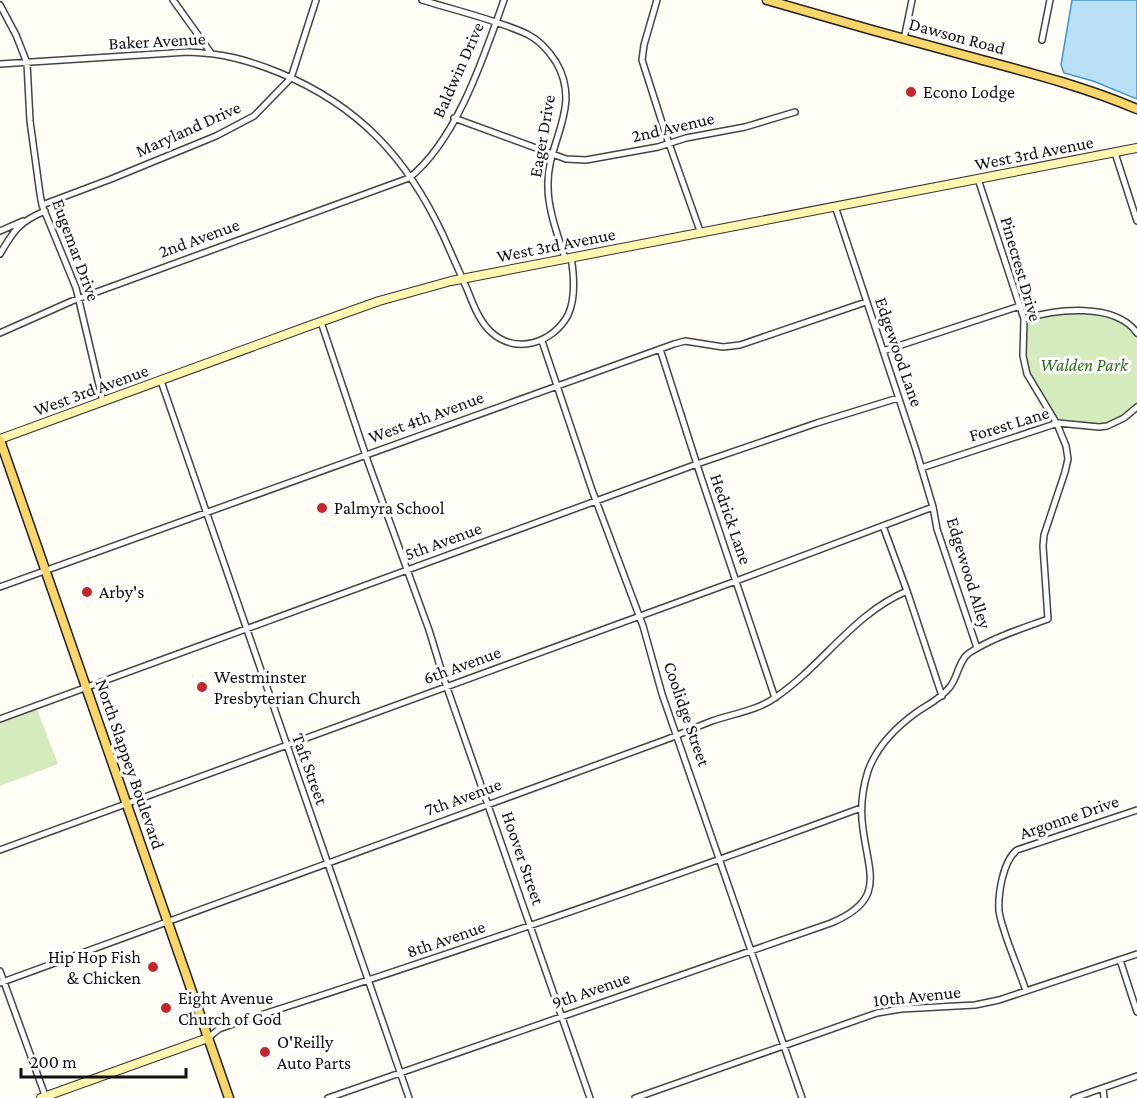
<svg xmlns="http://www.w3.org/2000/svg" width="1137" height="1098" viewBox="0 0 1137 1098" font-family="'Crimson Pro',serif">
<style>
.green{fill:#d5ebbd}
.water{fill:#b9e0f7;stroke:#3f96cf;stroke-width:1.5}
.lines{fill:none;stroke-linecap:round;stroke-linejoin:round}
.street-casing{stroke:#444;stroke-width:8}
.secondary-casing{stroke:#333;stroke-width:10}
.primary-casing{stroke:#222;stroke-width:11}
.street{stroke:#fff;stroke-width:5}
.secondary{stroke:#fff6b0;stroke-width:8}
.primary{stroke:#f9d66b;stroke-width:8}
.poi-dot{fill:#c4262e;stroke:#fff;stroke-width:2}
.labels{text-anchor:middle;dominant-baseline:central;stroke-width:6;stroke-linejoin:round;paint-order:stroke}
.street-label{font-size:18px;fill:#111;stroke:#fff}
.poi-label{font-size:18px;fill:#111;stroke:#fff;text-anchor:start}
.park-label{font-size:18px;font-style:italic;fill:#2f6b1f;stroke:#fff}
</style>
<rect width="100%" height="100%" fill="#fffdf5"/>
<path class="green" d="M1087,311L1121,320L1137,334V406C1114,431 1088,425 1058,423L1025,365L1024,319L1039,315Z
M36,707L58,764L0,786V720Z"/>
<path class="water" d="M1072,0H1137V99L1093,81L1064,73L1061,65Z"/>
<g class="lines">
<defs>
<path id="street" d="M173,0L211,53
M422,0C457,11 494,19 527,34C539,40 549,51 556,62C583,108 546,142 548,187C548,210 558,236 565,258
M657,0L644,45L642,60L666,135L700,231
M0,5L16,35L27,63L30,121L40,194L42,205L76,288L103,402
M904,39L912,0
M1042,40L1050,0
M0,64L188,52C222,53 248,60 280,73C359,106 407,158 443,235C451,253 459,271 467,289C473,304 479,321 491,332C516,355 553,343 568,315C576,298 574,275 571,257
M454,118L566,159L586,160L658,147L686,138L745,127L795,112
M1115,153L1137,221
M42,205L111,179L216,136L254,116L291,78L316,0
M835,206L916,450L933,507L937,529L977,648
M0,231L23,221
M0,254C14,230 19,222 45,211
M1024,319C1056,309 1115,302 1137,333
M321,322L368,462L429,630L444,679L590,1098
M0,333L72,301L409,178C457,140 484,56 504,0
M542,341L592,490L643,626L662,694L802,1098
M660,349L700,474L775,698
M883,351L1020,306
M161,381L409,1098
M921,468L1058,423L1099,427L1107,426L1124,418L1137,407
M883,526L907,591L942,696
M0,587L674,344L685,341L723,347L740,345L866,302
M0,719L697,464L817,423L898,398
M0,850L736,581L933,507
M1120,960L1137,1012
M0,971L46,1098
M0,983L665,740C681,734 696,727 712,721C732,714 759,710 776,697C823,665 853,614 907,591
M1026,991C1019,969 1002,932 999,911C998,893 1003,861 1017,850L1137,810
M208,1038L219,1029L236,1023C446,956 654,884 861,808
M1103,1088L1104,1098
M328,1098L831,923C886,900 869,875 863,829C860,809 862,790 868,771C877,746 896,727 917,712C929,704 940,699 949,688C958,678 958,661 969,653C994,637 1021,629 1048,619L1043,546L1044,535L1065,472L1068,459L1066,446L1057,424L1027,374L1023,356L1024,319L978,179
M635,1098L877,1013L901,1009L975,1005L999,1000L1137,954
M1074,1098L1137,1076"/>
<path id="secondary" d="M0,439L306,327L379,301L451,281L1137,148
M41,1098L208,1038"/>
<path id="primary" d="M767,0C835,20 903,39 971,57C1027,72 1083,86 1137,109
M0,440L229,1098"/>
</defs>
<use href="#street" class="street-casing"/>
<use href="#secondary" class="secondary-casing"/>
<use href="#primary" class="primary-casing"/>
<use href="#street" class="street"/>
<use href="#secondary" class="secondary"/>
<use href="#primary" class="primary"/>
</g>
<g class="poi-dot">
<circle cx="911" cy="92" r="6"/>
<circle cx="322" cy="508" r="6"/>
<circle cx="87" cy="592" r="6"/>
<circle cx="202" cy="687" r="6"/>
<circle cx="153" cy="967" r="6"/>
<circle cx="166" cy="1008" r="6"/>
<circle cx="265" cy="1052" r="6"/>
</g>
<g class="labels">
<g class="street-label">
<text transform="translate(957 36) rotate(15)">Dawson Road</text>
<text transform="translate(157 41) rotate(-3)">Baker Avenue</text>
<text transform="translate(458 70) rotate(-66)">Baldwin Drive</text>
<text transform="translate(673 127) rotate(-13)">2nd Avenue</text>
<text transform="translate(188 129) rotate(-24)">Maryland Drive</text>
<text transform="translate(542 136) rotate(-80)">Eager Drive</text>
<text transform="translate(1034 153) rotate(-11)">West 3rd Avenue</text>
<text transform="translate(199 238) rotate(-20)">2nd Avenue</text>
<text transform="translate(556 245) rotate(-11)">West 3rd Avenue</text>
<text transform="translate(76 250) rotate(70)">Eugemar Drive</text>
<text transform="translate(1021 269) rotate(74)">Pinecrest Drive</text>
<text transform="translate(899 352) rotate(71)">Edgewood Lane</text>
<text transform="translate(91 390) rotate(-20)">West 3rd Avenue</text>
<text transform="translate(426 417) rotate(-20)">West 4th Avenue</text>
<text transform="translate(1009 424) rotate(-17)">Forest Lane</text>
<text transform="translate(731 519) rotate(71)">Hedrick Lane</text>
<text transform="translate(443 541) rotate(-20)">5th Avenue</text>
<text transform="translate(969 573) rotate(73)">Edgewood Alley</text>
<text transform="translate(462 665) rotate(-20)">6th Avenue</text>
<text transform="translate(687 714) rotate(71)">Coolidge Street</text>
<text transform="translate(130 764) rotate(71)">North Slappey Boulevard</text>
<text transform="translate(310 769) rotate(70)">Taft Street</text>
<text transform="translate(463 797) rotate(-20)">7th Avenue</text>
<text transform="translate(1069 817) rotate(-19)">Argonne Drive</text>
<text transform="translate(523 858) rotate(71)">Hoover Street</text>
<text transform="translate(446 939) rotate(-19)">8th Avenue</text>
<text transform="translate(591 990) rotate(-19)">9th Avenue</text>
<text transform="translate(917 996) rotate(-6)">10th Avenue</text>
</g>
<g class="poi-label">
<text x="923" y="92">Econo Lodge</text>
<text x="334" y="508">Palmyra School</text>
<text x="99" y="592">Arby's</text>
<text x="214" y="677">Westminster<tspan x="214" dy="21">Presbyterian Church</tspan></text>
<text x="141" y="957" text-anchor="end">Hip Hop Fish<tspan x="141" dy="21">&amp; Chicken</tspan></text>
<text x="178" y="998">Eight Avenue<tspan x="178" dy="21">Church of God</tspan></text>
<text x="277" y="1042">O'Reilly<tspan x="277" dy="21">Auto Parts</tspan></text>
</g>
<g class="park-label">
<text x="1084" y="365">Walden Park</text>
</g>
</g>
<path d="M21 1068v9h165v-9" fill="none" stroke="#111111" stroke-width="3"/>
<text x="30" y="1068" font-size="18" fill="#111111" stroke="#ffffff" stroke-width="4.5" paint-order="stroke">200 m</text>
</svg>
